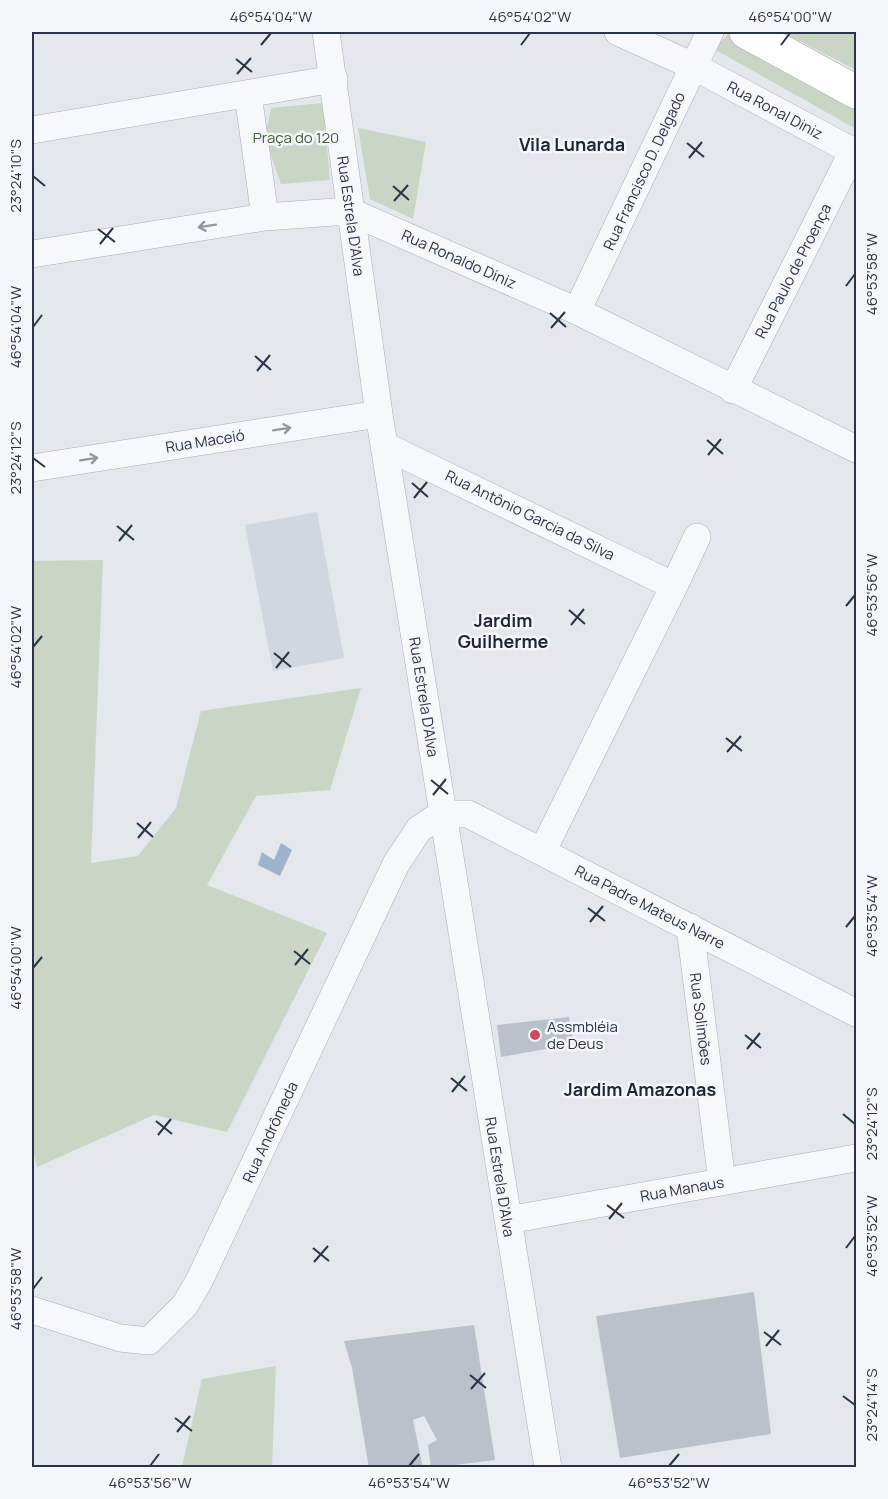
<svg xmlns="http://www.w3.org/2000/svg" width="888" height="1499" viewBox="0 0 888 1499" font-family="Manrope,sans-serif">
<style>
.built{fill:#d2d6de}
.green{fill:#c9d6c5}
.water{fill:#9fb4cc}
.building{fill:#bbc0ca}
.lines{fill:none;stroke-linecap:round;stroke-linejoin:round}
.street-casing{stroke:#a9aeb7;stroke-width:28}
.secondary-casing{stroke:#a9aeb7;stroke-width:34}
.street{stroke:#f7f8fa;stroke-width:27}
.secondary{stroke:#fff;stroke-width:33}
.oneway{stroke:#9196a0}
.ticks{fill:none;stroke:#2b3445;stroke-width:2}
.poi-dot{fill:#d1495b;stroke:#f4f6f9;stroke-width:2}
.labels{text-anchor:middle;dominant-baseline:central;stroke-width:5;stroke-linejoin:round;paint-order:stroke}
.street-label{font-size:15px;fill:#2b3445;stroke:#f4f6f9}
.park-label{font-size:15px;fill:#3f6138;stroke:#f4f6f9}
.poi-label{font-size:15px;fill:#2b3445;stroke:#f4f6f9;text-anchor:start}
.quarter-label{font-size:18px;font-weight:bold;fill:#1d2536;stroke:#f4f6f9}
.neatline{fill:none;stroke:#2b3445;stroke-width:2}
.ticks-label{font-size:15px;text-anchor:middle;fill:#2b3445}
</style>
<rect width="100%" height="100%" fill="#e4e7ec"/>
<path class="built" d="M317,512L344,658L273,671L245,525Z"/>
<path class="green" d="M782,32H856V70Z
M729,33L752,36L856,99V129L714,49Z
M323,103L330,180L281,184L265,138L271,108Z
M358,128L426,142L413,219L370,199Z
M103,560L91,863L138,856L176,808L201,711L361,688L330,790L256,796L207,885L327,933L227,1132L154,1115L37,1167L32,1147V561Z
M276,1366L272,1467H182L202,1379Z"/>
<path class="water" d="M281,843L292,850L280,876L258,865L262,852L274,860Z"/>
<path class="building" d="M569,1017L574,1044L501,1057L497,1025Z
M754,1292L771,1434L620,1458L596,1316Z
M474,1325L495,1460L431,1468L428,1445L437,1440L424,1416L413,1420L423,1468H369L352,1368L344,1341Z"/>
<g class="lines">
<defs>
<path id="street" d="M326,32L379,414L548,1468
M618,32L693,66L856,153
M248,94L265,217
M32,130L334,79
M32,254L265,217L349,211L577,311L856,449
M577,311L710,32
M733,390L853,151
M385,446L674,586L542,852
M32,468L379,414
M674,586L697,537
M690,927L722,1182
M508,1220L856,1158
M32,1310L120,1338L149,1341L185,1305L199,1281L396,864L419,829L442,814H468L856,1013"/>
<path id="secondary" d="M746,32L856,92"/>
</defs>
<use href="#street" class="street-casing"/>
<use href="#secondary" class="secondary-casing"/>
<use href="#street" class="street"/>
<use href="#secondary" class="secondary"/>
</g>
<defs><path id="oneway-shaft" d="M-6 0H5M1.5-3L5.5 0L1.5 3" fill="none" stroke-width="1.6" stroke-linecap="round" stroke-linejoin="round" transform="scale(1.5)"/></defs>
<g class="oneway">
<use href="#oneway-shaft" transform="translate(207 226) rotate(171)"/>
<use href="#oneway-shaft" transform="translate(282 429) rotate(-9)"/>
<use href="#oneway-shaft" transform="translate(89 459) rotate(-9)"/>
</g>
<path class="ticks" d="M261,45L271,33M521,45L530,33M781,45L790,33M236,59L252,72M237,74L251,58M687,143L704,157M689,158L702,142M33,176L45,186M393,186L409,200M394,201L408,185M98,229L115,242M100,244L113,228M846,286L855,274M550,313L566,327M33,327L42,315M551,328L565,312M255,356L271,370M257,371L270,355M707,440L723,454M708,455L721,439M33,458L45,467M412,483L428,497M414,498L427,482M117,526L134,540M119,541L132,525M846,606L855,595M569,610L585,624M571,625L584,609M33,647L42,636M274,653L291,667M276,668L289,652M726,738L742,751M727,752L741,736M431,780L448,794M433,795L446,779M137,823L153,837M138,838L151,822M588,908L605,921M590,922L603,906M846,927L855,916M294,951L310,964M295,965L308,949M33,968L42,957M745,1035L761,1048M747,1049L760,1033M451,1078L467,1091M452,1092L465,1076M843,1114L855,1124M156,1121L172,1134M158,1135L171,1119M607,1205L624,1218M609,1219L622,1203M313,1248L329,1261M846,1248L855,1236M314,1262L328,1246M33,1289L42,1277M764,1332L781,1345M766,1346L779,1330M470,1375L486,1388M471,1389L485,1373M843,1396L855,1405M175,1418L192,1431M177,1432L190,1416M150,1466L159,1454M409,1466L419,1454M669,1466L679,1454"/>
<circle class="poi-dot" cx="535" cy="1035" r="6"/>
<g class="labels">
<g class="street-label">
<text transform="translate(775 110) rotate(28)">Rua Ronal Diniz</text>
<text transform="translate(644 171) rotate(-65)">Rua Francisco D. Delgado</text>
<text transform="translate(351 216) rotate(82)">Rua Estrela D'Alva</text>
<text transform="translate(459 259) rotate(24)">Rua Ronaldo Diniz</text>
<text transform="translate(793 271) rotate(-63)">Rua Paulo de Proença</text>
<text transform="translate(205 441) rotate(-9)">Rua Maceió</text>
<text transform="translate(530 515) rotate(26)">Rua Antônio Garcia da Silva</text>
<text transform="translate(424 697) rotate(81)">Rua Estrela D'Alva</text>
<text transform="translate(650 907) rotate(27)">Rua Padre Mateus Narre</text>
<text transform="translate(701 1019) rotate(83)">Rua Solimões</text>
<text transform="translate(270 1132) rotate(-65)">Rua Andrômeda</text>
<text transform="translate(500 1177) rotate(81)">Rua Estrela D'Alva</text>
<text transform="translate(682 1189) rotate(-10)">Rua Manaus</text>
</g>
<g class="park-label">
<text x="296" y="137">Praça do 120</text>
</g>
<g class="poi-label">
<text x="547" y="1026">Assmbléia<tspan x="547" dy="17">de Deus</tspan></text>
</g>
<g class="quarter-label">
<text x="572" y="144">Vila Lunarda</text>
<text x="503" y="620">Jardim<tspan x="503" dy="21">Guilherme</tspan></text>
<text x="640" y="1089">Jardim Amazonas</text>
</g>
</g>
<rect width="888" height="1499" fill="none" stroke="#f4f6f9" stroke-width="66"/>
<rect x="33" y="33" width="822" height="1433" class="neatline"/>
<g class="ticks-label">
<text x="271" y="22">46°54'04"W</text>
<text x="530" y="22">46°54'02"W</text>
<text x="790" y="22">46°54'00"W</text>
<text transform="translate(16 176) rotate(-90)" y="5">23°24'10"S</text>
<text transform="translate(872 274) rotate(-90)" y="5">46°53'58"W</text>
<text transform="translate(16 327) rotate(-90)" y="5">46°54'04"W</text>
<text transform="translate(16 458) rotate(-90)" y="5">23°24'12"S</text>
<text transform="translate(872 595) rotate(-90)" y="5">46°53'56"W</text>
<text transform="translate(16 647) rotate(-90)" y="5">46°54'02"W</text>
<text transform="translate(872 916) rotate(-90)" y="5">46°53'54"W</text>
<text transform="translate(16 968) rotate(-90)" y="5">46°54'00"W</text>
<text transform="translate(872 1124) rotate(-90)" y="5">23°24'12"S</text>
<text transform="translate(872 1236) rotate(-90)" y="5">46°53'52"W</text>
<text transform="translate(16 1289) rotate(-90)" y="5">46°53'58"W</text>
<text transform="translate(872 1405) rotate(-90)" y="5">23°24'14"S</text>
<text x="150" y="1488">46°53'56"W</text>
<text x="409" y="1488">46°53'54"W</text>
<text x="669" y="1488">46°53'52"W</text>
</g>
</svg>
